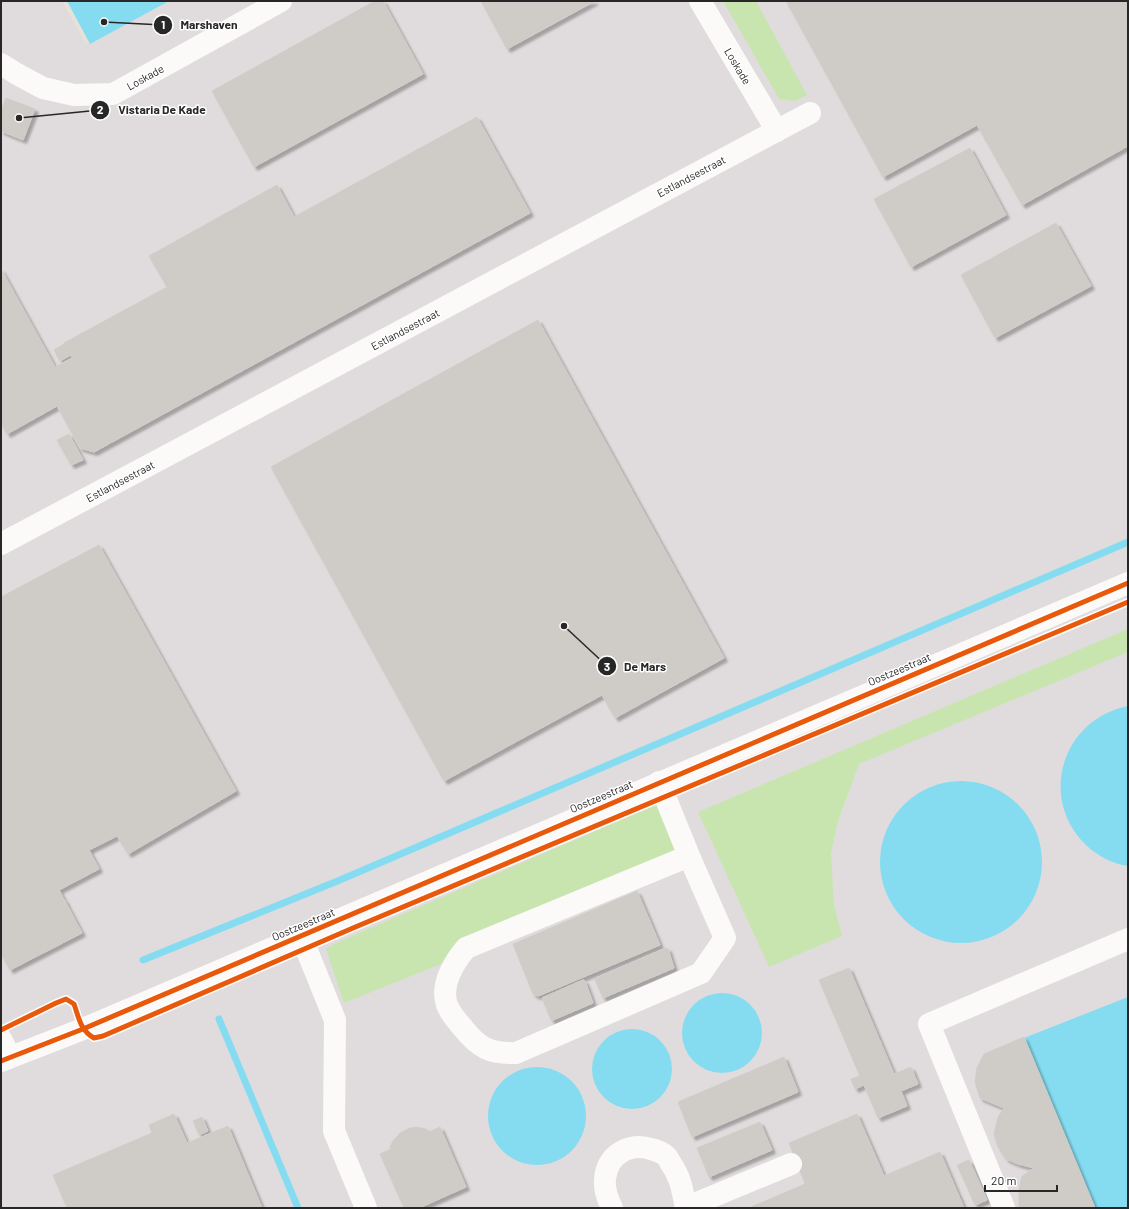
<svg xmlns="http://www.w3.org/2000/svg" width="1129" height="1209" viewBox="0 0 1129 1209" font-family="Barlow,sans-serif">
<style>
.industrial{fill:#e0dcde}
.green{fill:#c9e5af}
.water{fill:#85dcf1}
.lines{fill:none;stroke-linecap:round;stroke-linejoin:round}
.stream{stroke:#85dcf1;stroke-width:7}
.building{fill:#cfcbc6;stroke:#d1cdc7;filter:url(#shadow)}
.minor{stroke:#fbfaf9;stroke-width:22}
.cycleway-casing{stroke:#fff;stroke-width:8}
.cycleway{stroke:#e8590c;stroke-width:5}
.labels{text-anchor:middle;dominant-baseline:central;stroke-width:3;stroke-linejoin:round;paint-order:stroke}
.street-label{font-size:11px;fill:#272727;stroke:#fff}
.leader{fill:none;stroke:#272727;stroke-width:1.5}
.callout-dot{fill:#272727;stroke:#fff;stroke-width:1.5}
.mark-label{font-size:12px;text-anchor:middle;font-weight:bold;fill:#fff}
.callout-label{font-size:12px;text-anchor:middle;font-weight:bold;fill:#272727;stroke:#fff;stroke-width:3;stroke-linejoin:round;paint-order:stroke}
</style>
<defs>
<filter id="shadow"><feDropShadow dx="3.5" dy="3.5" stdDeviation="1" flood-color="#0004"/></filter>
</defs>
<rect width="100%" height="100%" fill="#e7e1da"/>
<path class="industrial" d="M1,1H62L86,44L167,1H1128V1208H1Z"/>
<path class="green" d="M723,1H756L807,95L795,101L779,99Z
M1128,629V652L859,764L838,821L831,853L834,905L842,936L769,967L698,812Z
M663,802L691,864L344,1003L326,949L336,943Z"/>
<path class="water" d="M67,1H169L90,44Z
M1128,706V866C1113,864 1098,856 1087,846C1037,799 1062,719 1128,706Z
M880 862a81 81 0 1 1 162 0a81 81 0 1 1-162 0Z
M682 1033a40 40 0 1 1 80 0a40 40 0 1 1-80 0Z
M1128,997V1208H1095L1024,1038Z
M592 1069a40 40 0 1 1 80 0a40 40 0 1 1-80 0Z
M488 1116a49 49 0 1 1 98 0a49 49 0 1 1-98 0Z"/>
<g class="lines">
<path class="stream" d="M143,960L340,880L1128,542
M219,1019L298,1208"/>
</g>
<path class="building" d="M375,1H383L423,74L254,167L212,91Z
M481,1H595L507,49Z
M786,1H1128V146L1022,205L977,125L883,177Z
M6,98L35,109L23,140L1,131V110Z
M477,117L530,213L94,452L80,448L57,406L7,434L1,423V269L55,367L72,358L71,355L60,361L54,350L64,344V343L167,287L149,256L277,185L294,217Z
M970,148L1006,215L911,267L874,199Z
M1056,223L1091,286L995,338L961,275Z
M538,320L724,658L615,718L602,695L578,708L405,393Z
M405,393L578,708L444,781L271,467Z
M69,434L83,460L71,465L57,440Z
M99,545L236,791L128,854L117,836L89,850L99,869L59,890L64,900L66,901H65L82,933L10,970L1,954V597Z
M637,891L660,945L538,996L533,994L513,944Z
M666,948L668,949L674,968L603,998L595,980L596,978Z
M849,968L894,1074L911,1067L918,1084L901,1091L907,1106L878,1118L864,1085L855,1089L851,1079L860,1076L819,980Z
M583,980L585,981L593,1003L553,1020H551L542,998Z
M1024,1037L1095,1208H1020L1019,1206V1189L1022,1176L1034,1168L1018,1164L1006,1159L998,1147L994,1134L998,1117L1004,1108L980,1098L975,1082L977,1068L984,1054Z
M784,1057L798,1092L692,1137L678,1102Z
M174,1114L187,1143L228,1126L262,1208H67L53,1175L152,1133L149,1125Z
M857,1114L884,1176L940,1152L964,1208H847L815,1132Z
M202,1117L208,1131L199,1135L193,1121Z
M760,1122L772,1150L709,1177L697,1148Z
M416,1127L426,1129L429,1132L440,1127L466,1187L419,1208H404L380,1154L391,1149L390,1147L393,1141L400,1133L410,1128Z
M815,1132L831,1169L804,1181L789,1143Z
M969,1160L987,1200L975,1205L957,1165Z
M831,1169L847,1208H818L807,1183L805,1184L804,1181Z
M807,1183L818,1208H749L805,1184Z"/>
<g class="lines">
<path class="minor" d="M700,1L777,131
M1,64L17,74L43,88L74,95L113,94L281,1
M1,544L810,113
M659,782L689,856
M689,856L725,938L701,973L516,1053C490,1054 479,1048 463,1028C457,1021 450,1013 447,1005C440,985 454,962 466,948Z
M301,936L335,1020L334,1131L366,1208
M1,1039L10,1057
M1,1061L83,1029L1128,583
M612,1208C608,1200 604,1188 605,1179C607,1155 629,1142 651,1149C655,1150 661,1152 665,1155C667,1156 669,1160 670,1162C681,1178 682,1189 686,1208
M685,1208L791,1164
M1004,1208L929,1024L1128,939"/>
<defs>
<path id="cycleway" d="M1,1030L56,1003L66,999L74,1004C79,1018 80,1030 94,1038L103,1036L353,928L1128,602
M1,1061L83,1029L1128,583"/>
</defs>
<use href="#cycleway" class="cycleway-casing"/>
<use href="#cycleway" class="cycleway"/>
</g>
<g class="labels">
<g class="street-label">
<text transform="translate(738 66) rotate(59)">Loskade</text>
<text transform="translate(145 77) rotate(-29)">Loskade</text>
<text transform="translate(691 176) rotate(-28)">Estlandsestraat</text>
<text transform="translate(405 329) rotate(-28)">Estlandsestraat</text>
<text transform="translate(120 481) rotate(-28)">Estlandsestraat</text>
<text transform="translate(899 669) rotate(-23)">Oostzeestraat</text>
<text transform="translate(601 796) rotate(-23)">Oostzeestraat</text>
<text transform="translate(303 924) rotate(-23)">Oostzeestraat</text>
</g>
</g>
<path class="leader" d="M104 22L163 25M19 118L100 110M564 626L607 666"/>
<g class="callout-dot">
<circle cx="104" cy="22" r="4"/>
<circle cx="19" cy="118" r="4"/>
<circle cx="564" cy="626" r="4"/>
<circle cx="163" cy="25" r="10"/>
<circle cx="100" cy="110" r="10"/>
<circle cx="607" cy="666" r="10"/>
</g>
<g class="mark-label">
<text x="163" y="29">1</text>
<text x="100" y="114">2</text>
<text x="607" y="671">3</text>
</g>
<g class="callout-label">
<text x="209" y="29">Marshaven</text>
<text x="162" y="114">Vistaria De Kade</text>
<text x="645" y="671">De Mars</text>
</g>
<rect width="1129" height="1209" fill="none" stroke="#272727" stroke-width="4"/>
<path d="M985 1185v6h72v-6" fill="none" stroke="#272727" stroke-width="2"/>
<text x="991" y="1185" font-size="12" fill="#272727" stroke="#ffffff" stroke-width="3" paint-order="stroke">20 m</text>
</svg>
